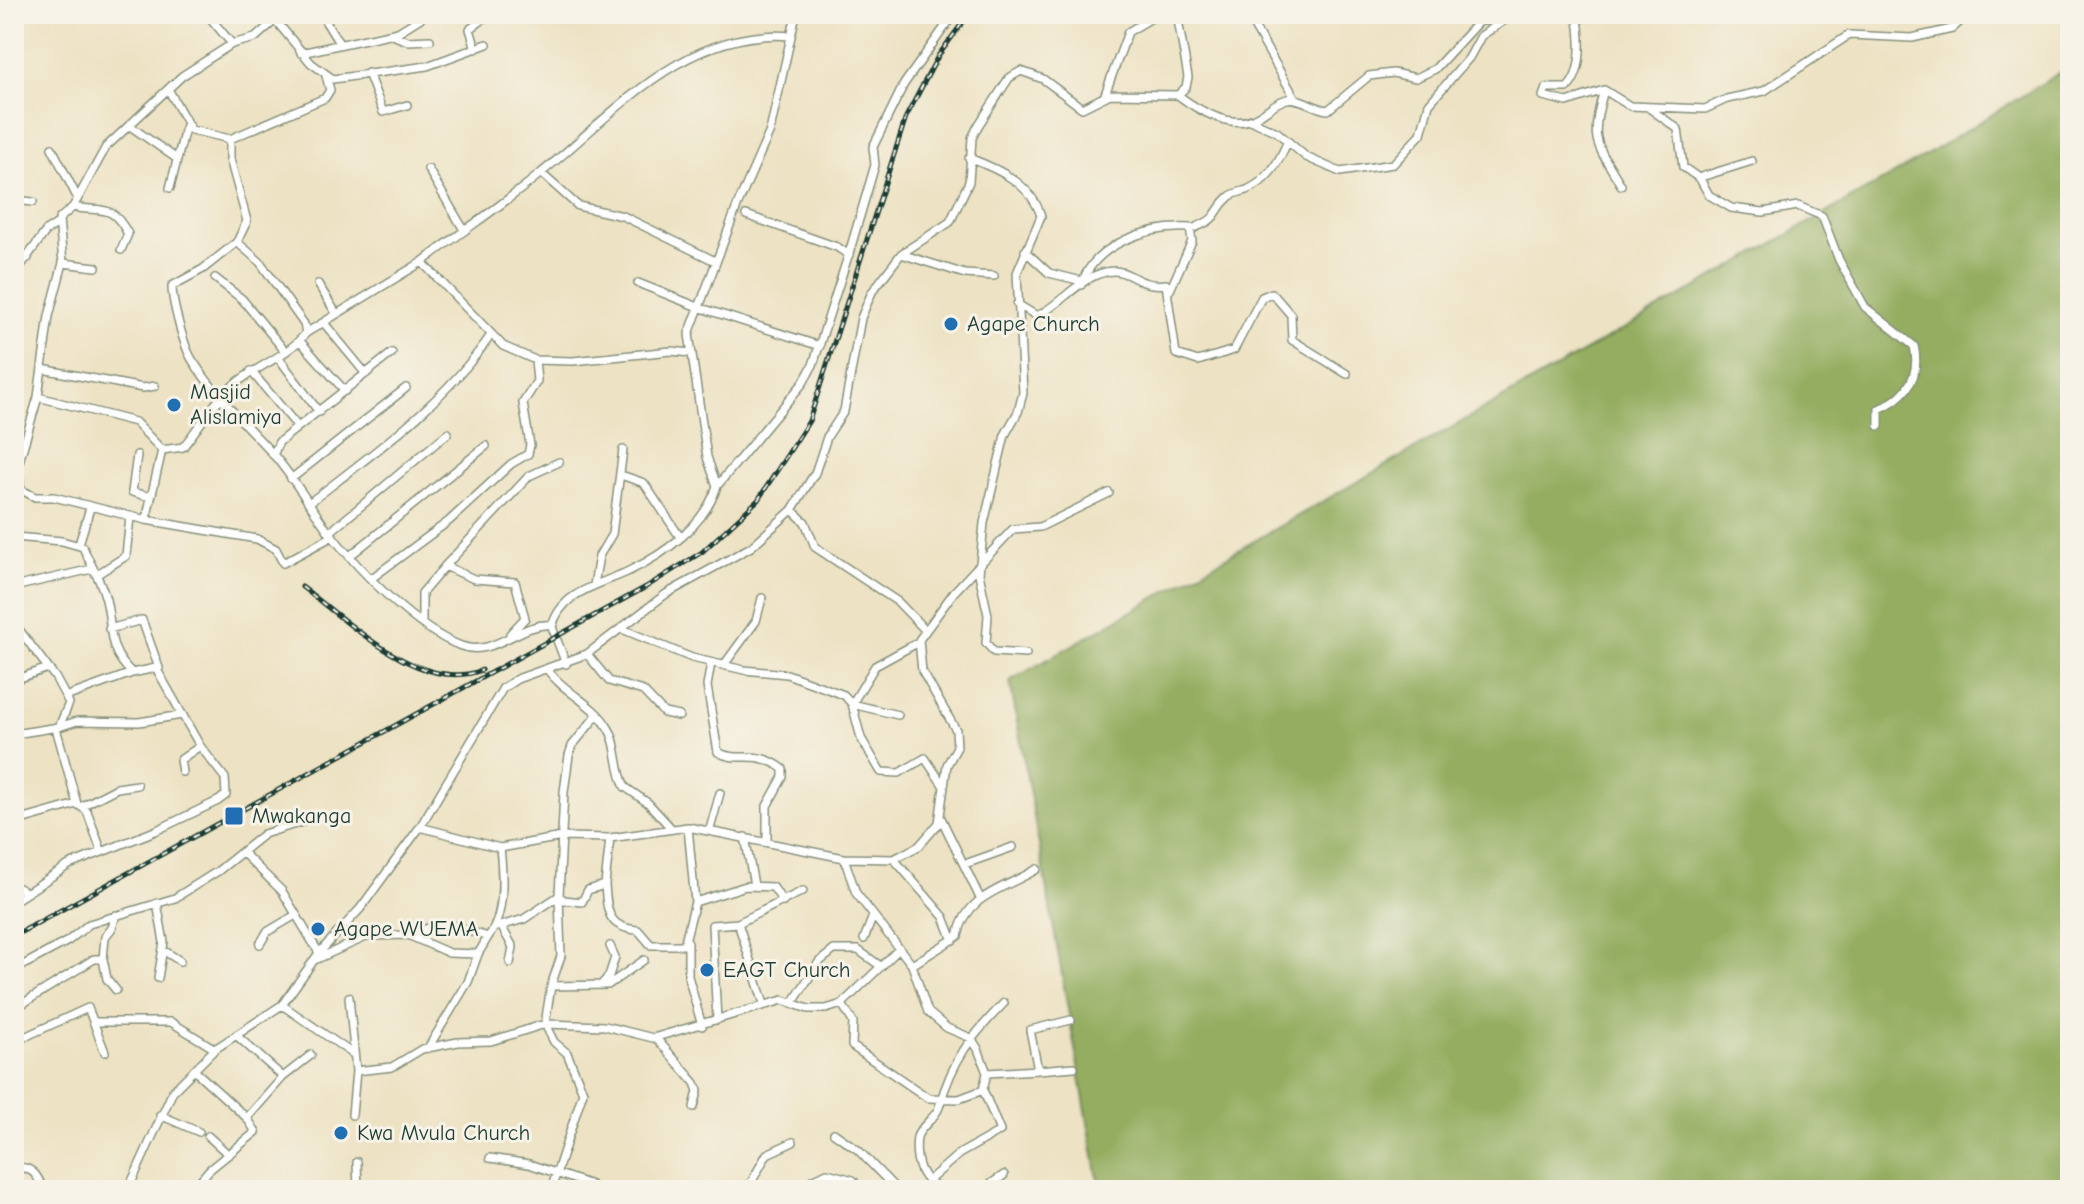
<svg xmlns="http://www.w3.org/2000/svg" width="2084" height="1204" viewBox="0 0 2084 1204" font-family="'Comic Neue',sans-serif">
<style>
.forest{fill:#94ad60;stroke:#5a754a;stroke-width:2}
.lines{fill:none;stroke-linecap:round;stroke-linejoin:round}
.street-casing{stroke:#86907c;stroke-width:10}
.street{stroke:#fff;stroke-width:7}
.rail-casing{stroke:#1f3d34;stroke-width:5}
.rail{stroke:#f7f3e8;stroke-width:2;stroke-dasharray:6;stroke-linecap:butt}
.poi-dot{fill:#1f6fb2;stroke:#f7f3e8;stroke-width:3}
.labels{text-anchor:middle;dominant-baseline:central;stroke-width:6;stroke-linejoin:round;paint-order:stroke}
.poi-label{font-size:22px;fill:#1f3d34;stroke:#f7f3e8;text-anchor:start}
</style>
<rect width="100%" height="100%" fill="#f7f3e8"/>
<filter id="ink" filterUnits="userSpaceOnUse"><feTurbulence type="fractalNoise" baseFrequency=".0125" numOctaves="2"/><feDisplacementMap in="SourceGraphic" scale="16" xChannelSelector="R" yChannelSelector="G"/><feConvolveMatrix kernelMatrix="1 2 1 2 8 2 1 2 1" color-interpolation-filters="sRGB"/></filter>
<filter id="wash" filterUnits="userSpaceOnUse"><feTurbulence type="fractalNoise" baseFrequency=".006" numOctaves="4" result="noise"/><feDisplacementMap in="SourceGraphic" scale="32" xChannelSelector="R" yChannelSelector="G"/><feGaussianBlur stdDeviation="1.8" result="paint"/><feColorMatrix in="noise" values="0 0 0 0 0 0 0 0 0 0 0 0 0 0 0 0 0 1.4 0 .05"/><feComposite in="paint" operator="in"/></filter>
<g filter="url(#wash)">
<rect width="100%" height="100%" fill="#ede2c3"/>
<path class="forest" d="M2070,70V1190H1100L1010,681L1913,163L2061,72Z"/>
</g>
<g filter="url(#ink)">
<g class="lines">
<defs>
<path id="street" d="M207,14L232,44L255,38L282,14
M321,14L339,43
M1247,14L1295,98
M1577,14C1581,35 1584,73 1567,88H1546L1543,96L1567,102L1604,90L1630,106L1705,109L1727,99L1764,91L1849,35L1912,38L1952,29L1968,14
M276,21L311,63L333,79L427,66L487,44
M392,35L408,41L430,40
M476,49L470,29L481,21
M301,53L398,32L427,14
M368,73L383,112L407,105
M1604,90C1589,141 1596,143 1621,185
M1178,95C1196,109 1231,130 1254,118C1266,113 1274,102 1287,99C1300,96 1314,109 1328,110L1369,76L1393,73L1416,78L1435,69L1479,21H1504
M1104,97L1128,32L1158,14
M1649,108L1678,129L1683,167L1700,179L1709,195L1731,208L1763,212L1798,206L1822,216L1839,260L1865,307L1914,346C1921,377 1906,397 1879,409V426
M1250,120L1277,132L1306,157L1340,172L1393,164L1421,134L1429,104L1469,58L1481,36L1514,14
M130,126L177,159
M230,139L325,98L330,90L326,76
M52,148L76,195
M969,158C998,169 1031,183 1041,216L1017,273L1023,393L1018,412L1005,435L984,523L979,574L988,615L986,643L994,652L1026,654
M428,169L464,230
M541,173L578,206L623,216L715,261
M1698,178L1752,161
M170,188L186,125
M14,200L33,202
M73,207C103,213 111,202 128,234L121,250
M746,215L837,247L849,255
M1192,229C1224,216 1210,214 1229,197C1233,193 1241,192 1247,190C1269,180 1278,163 1287,143
M237,242L203,269L172,286C172,302 184,348 193,361C215,395 245,424 272,453C293,477 310,506 329,532C359,570 415,629 461,646C495,658 519,622 552,625
M1025,251L1049,273L1082,281
M901,254L965,274L994,276
M14,255L28,258
M63,263L96,267
M14,275L46,231L58,223
M215,278L242,299L285,351
M638,283L698,307L820,346
M318,284L336,313
M1081,285C1096,242 1149,226 1190,228L1192,241L1170,290
M1017,304L1037,316C1062,304 1084,272 1113,271C1130,270 1139,288 1166,284L1176,354L1198,361L1234,350L1262,297L1272,293L1291,315L1292,340L1347,374
M324,323L366,374
M306,333L422,262
M300,341L345,391
M691,353L671,351L573,361L535,360L503,346L422,262C461,232 503,205 541,173C615,113 686,27 791,36
M278,357L319,412
M42,369L143,388L155,386
M251,371L298,427
M38,397L135,422L162,450
M137,455L132,492L151,497
M273,455L279,442L392,353
M621,475L644,483L680,537
M291,479L406,388
M14,486L35,497H54L146,520L257,539L276,549L283,563L333,536
M717,486L707,457L689,334L738,204L770,131L796,14
M20,487L18,465L38,397L49,316L63,263L59,219L73,207L106,147L182,76L232,44
M309,503C375,452 443,404 491,335
M792,510L805,522L815,547L898,602L925,630
M146,520L162,450L183,447C200,426 214,401 235,384C257,366 288,356 306,333L304,324L260,262L237,242L247,221L230,159V139L191,130L168,89
M330,532L448,433
M14,537L62,541L83,547C89,562 99,577 104,593C115,625 103,646 132,673L156,668L200,746L225,778L226,795L218,801L155,831L69,865L14,901
M79,544L90,508
M351,555L486,446
M445,566L474,579L515,582L525,618L510,634
M96,575L126,556L130,517
M372,578L449,521L511,464L528,454L530,445L523,403L537,381L535,360
M594,585L599,556L612,534L623,450
M14,587L92,569
M422,622V593L445,566L529,476L559,462
M14,623L55,677L69,703L59,727L14,734
M109,629L142,620L159,668
M622,629L692,658L744,670L787,674L844,695L852,704L898,715
M917,643L875,666L852,704L861,738L881,772L899,773L925,758L943,785
M587,654L609,681L643,691L664,713L679,716
M711,663L707,686L718,752C738,764 757,748 783,769V777L767,806V842
M566,664L552,627C561,591 600,585 629,571C665,554 705,525 717,486L803,383L813,365L850,250L875,165L873,147L904,84L954,14
M724,665L756,621L762,598
M547,669C563,692 593,703 607,726C619,743 615,768 625,787L648,803L672,829
M14,680L48,668
M68,696L132,673
M597,715L572,746L569,755L564,792L559,896L564,900L582,902L588,890L605,885L610,838
M59,727L77,721L139,722L182,715
M56,728L77,804
M182,772L180,760L200,746
M82,806L117,788L137,785
M941,818L980,898
M14,822L77,804L87,811L101,850
M420,827L500,848L562,837L610,838L688,827L844,858L894,859L919,846L939,823L947,765L957,747L956,730L922,671L919,640L954,592L1013,529L1040,527L1109,493
M710,829L720,793
M745,837L754,885
M242,852L282,891L319,953
M844,858L856,893L912,965
M894,859L944,917L953,940
M965,864L1013,847
M605,885C607,912 608,928 638,930L651,945H684L695,902L688,827
M14,886L26,892
M695,902L746,886L773,887L783,902
M157,903L164,942L158,978
M738,923L764,1004
M501,926L513,947L510,963
M497,927L524,919L559,896L561,956L551,986
M488,937C505,917 503,874 500,848
M864,939L873,916
M688,942V976L702,1026
M260,944L267,932L294,916
M163,950L180,961
M103,959L107,979L116,990
M317,959L368,936L408,935L437,925L454,926L488,937L478,954L449,953L408,935
M14,970L68,941L89,924L175,898L218,871L264,834L308,820
M601,985L609,976L615,957L610,946
M349,997L356,1071L352,1115
M794,1001L819,962L834,950H858L879,965
M842,1004L853,1022L852,1046L928,1098L959,1099L983,1090
M282,1005L353,1054
M14,1009L94,959H103L105,937L112,928L116,915
M717,1020L712,925L738,923L803,891
M96,1022H171L215,1049
M14,1026L20,1039L88,1008L105,1052
M237,1036L283,1077
M656,1038L695,1083L698,1091L694,1107
M428,1048L468,982L478,954
M194,1070L247,1118
M1038,1070L1074,1067
M356,1071L392,1067L422,1049L458,1042L491,1041L545,1024L605,1026L653,1038L783,1000L808,1009H826L842,1004L898,950
M987,1073L1038,1070L1030,1030L1071,1020
M160,1115L199,1132
M834,1133L858,1150L897,1190
M208,1136L229,1155
M490,1158L529,1164L591,1185
M357,1162L358,1190
M14,1168C31,1165 38,1175 43,1190
M927,1182L959,1154L1000,1131L983,1090L987,1073L978,1049L971,1038L947,1028L928,1012L912,965L958,936C966,894 1005,889 1037,869
M128,1190L173,1091L215,1049L282,1005L319,953L360,909L420,827L503,688L517,679L587,654L666,594L751,547L792,510L815,473L827,437L844,411L861,318L872,292L901,254L950,222L969,182L972,138L978,126L1009,78L1021,71L1043,79L1082,108L1110,94L1178,95L1186,87L1188,77L1177,14
M192,1190L209,1170L256,1132L247,1118L283,1077L311,1055
M551,1190L583,1092L567,1053L554,1042L545,1024L551,986L608,985L644,960
M747,1190L767,1154L793,1142
M792,1190L827,1173L853,1180L861,1190
M945,1190C920,1184 914,1160 917,1137C921,1125 936,1118 939,1107C953,1059 969,1039 1004,1003
M982,1190L1004,1175"/>
</defs>
<use href="#street" class="street-casing"/>
<use href="#street" class="street"/>
<defs>
<path id="rail" d="M302,587C349,622 421,694 482,670
M14,936L646,587L702,552L758,500L809,421L906,117L938,56L969,14"/>
</defs>
<use href="#rail" class="rail-casing"/>
<use href="#rail" class="rail"/>
</g>
</g>
<g class="poi-dot">
<circle cx="951" cy="324" r="8"/>
<circle cx="174" cy="405" r="8"/>
<rect x="224" y="806" width="20" height="20" rx="4"/>
<circle cx="318" cy="929" r="8"/>
<circle cx="707" cy="970" r="8"/>
<circle cx="341" cy="1133" r="8"/>
</g>
<g class="labels">
<g class="poi-label">
<text x="967" y="324">Agape Church</text>
<text x="190" y="392">Masjid<tspan x="190" dy="25">Alislamiya</tspan></text>
<text x="252" y="816">Mwakanga</text>
<text x="334" y="929">Agape WUEMA</text>
<text x="723" y="970">EAGT Church</text>
<text x="357" y="1133">Kwa Mvula Church</text>
</g>
</g>
<rect width="2084" height="1204" fill="none" stroke="#f7f3e8" stroke-width="48"/>
</svg>
